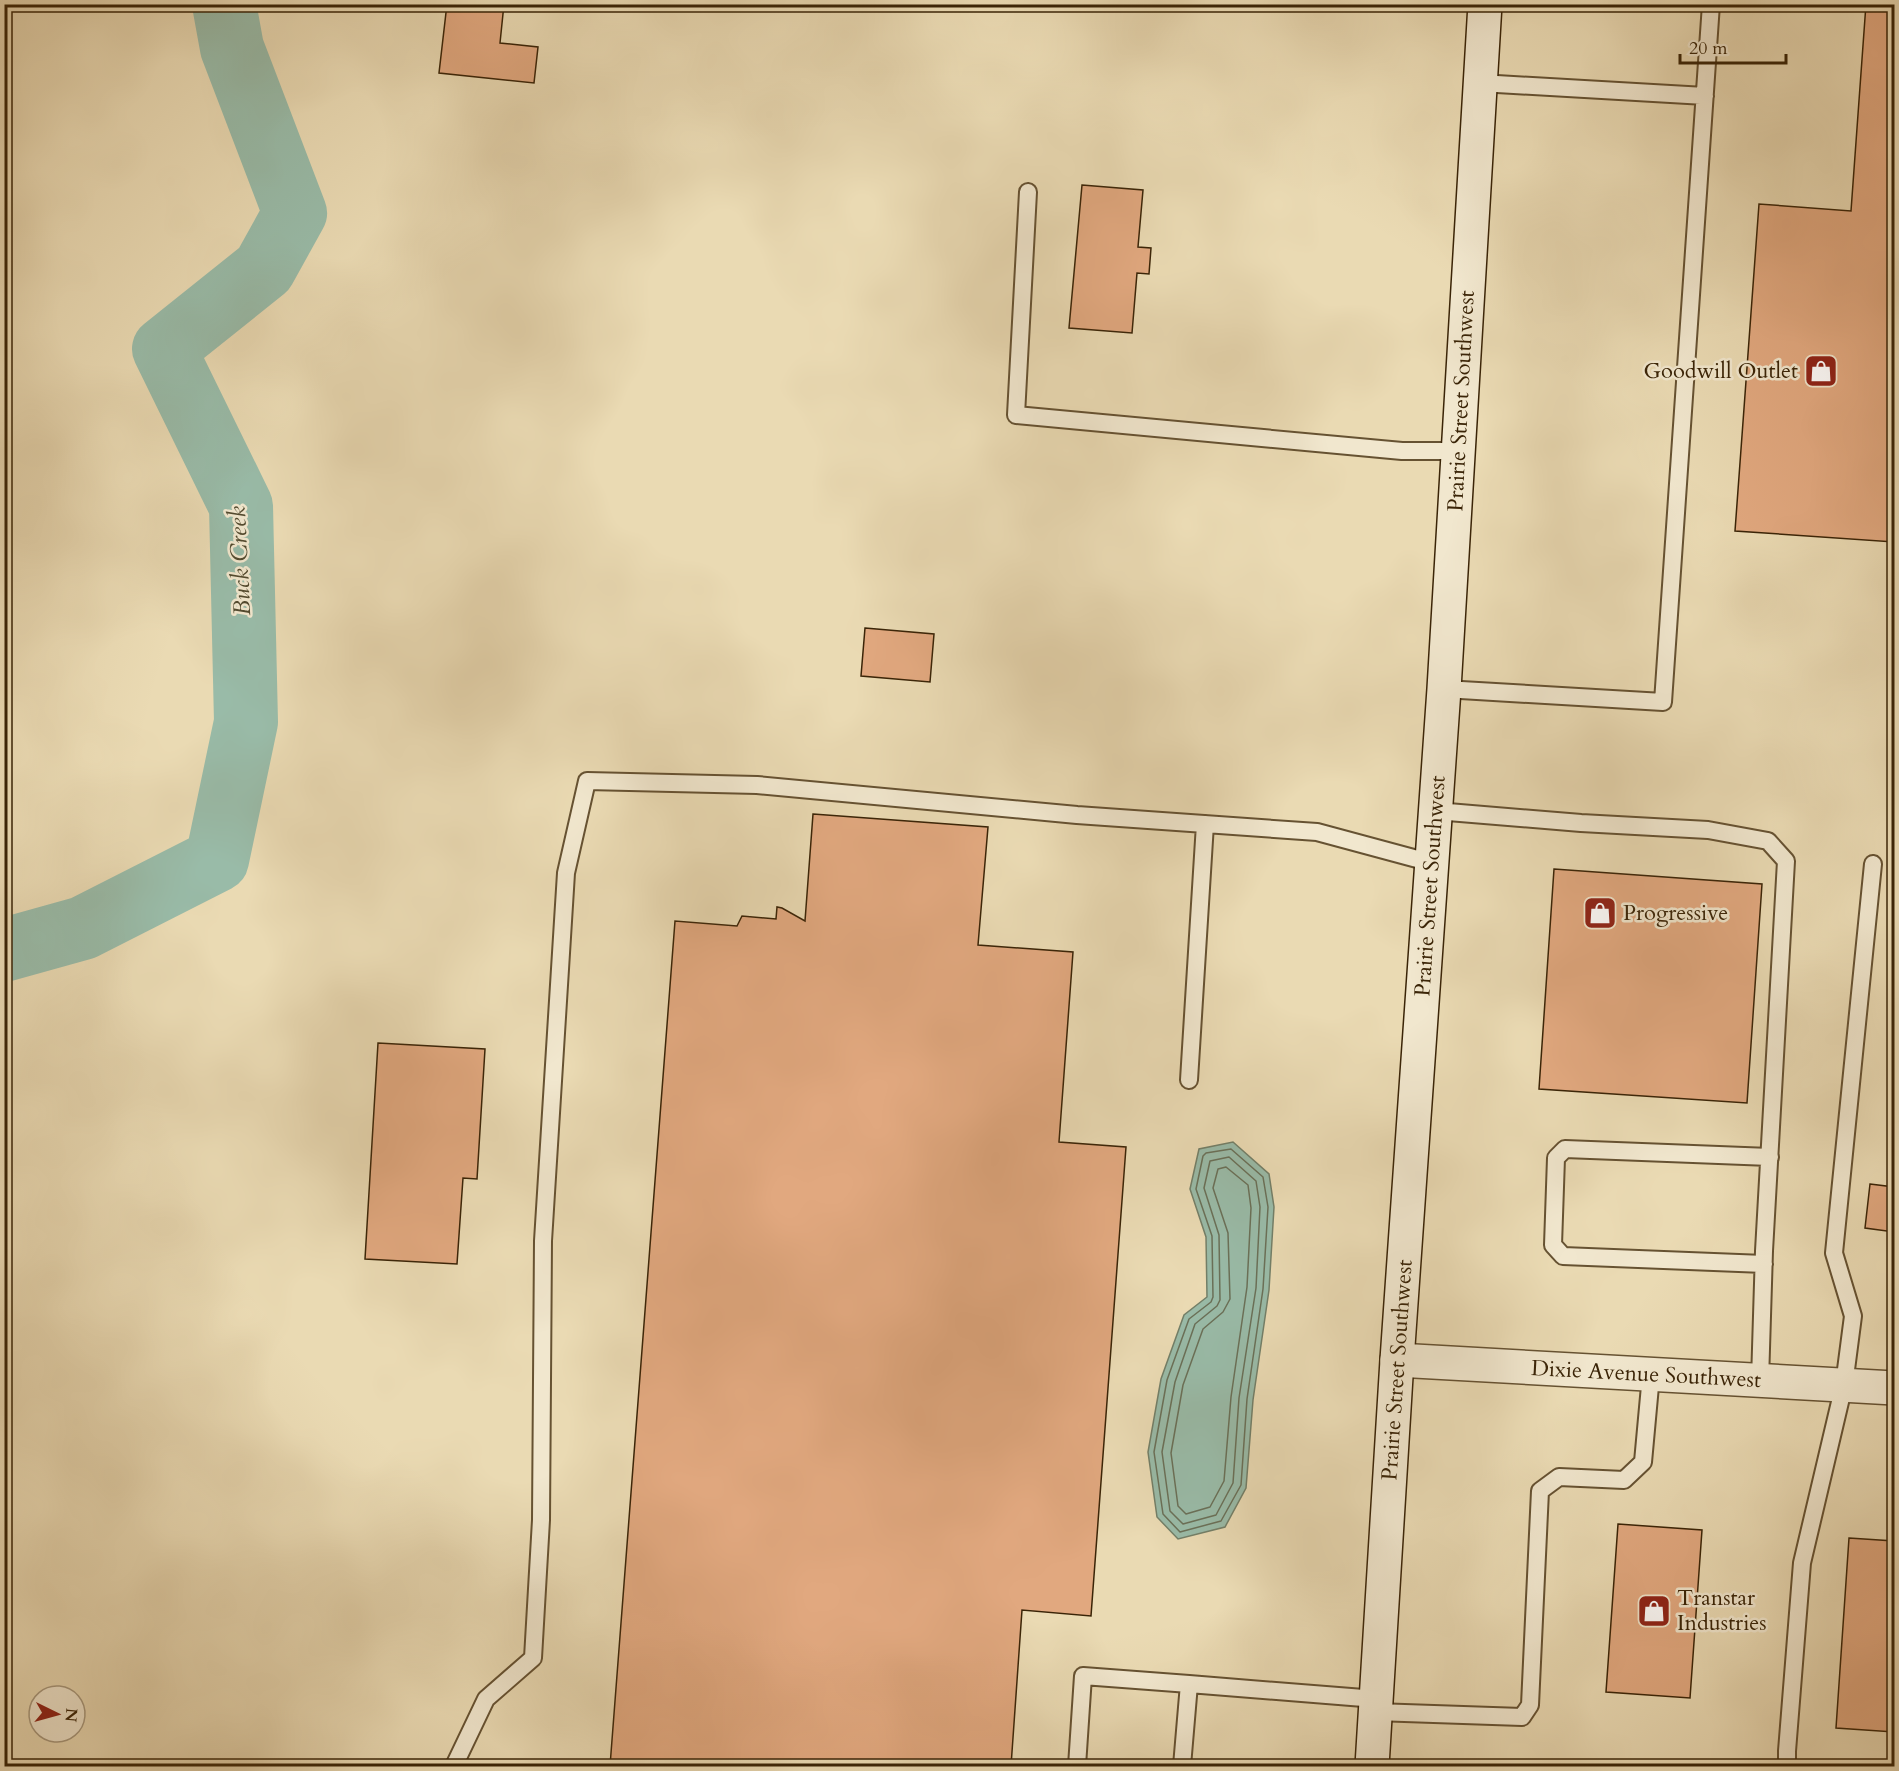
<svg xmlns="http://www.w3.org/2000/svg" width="1899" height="1771" viewBox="0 0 1899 1771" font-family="Cardo,serif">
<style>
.water{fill:#99bba8;stroke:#737f68;stroke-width:1.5}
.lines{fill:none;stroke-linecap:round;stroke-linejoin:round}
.shore{stroke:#6a7058;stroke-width:1.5}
.river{stroke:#99bba8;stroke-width:64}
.building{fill:#e1a87f;stroke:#3a2407;stroke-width:1.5}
.lane-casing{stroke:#665232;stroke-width:20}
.street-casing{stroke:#665232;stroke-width:36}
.secondary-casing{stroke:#3a2407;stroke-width:36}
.lane{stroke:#f1e7ce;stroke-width:16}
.street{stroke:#f1e7ce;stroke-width:33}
.secondary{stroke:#f1e7ce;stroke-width:33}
.labels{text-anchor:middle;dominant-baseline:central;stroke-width:5;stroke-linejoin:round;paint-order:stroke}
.poi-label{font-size:22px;fill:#3a2407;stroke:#f1e7ce;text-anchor:start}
.street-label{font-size:22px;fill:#3a2407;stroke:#f1e7ce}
.water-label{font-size:24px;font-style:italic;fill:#524a2f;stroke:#f1e7ce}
</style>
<rect width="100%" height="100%" fill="#eadab3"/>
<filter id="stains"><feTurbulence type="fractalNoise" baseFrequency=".00333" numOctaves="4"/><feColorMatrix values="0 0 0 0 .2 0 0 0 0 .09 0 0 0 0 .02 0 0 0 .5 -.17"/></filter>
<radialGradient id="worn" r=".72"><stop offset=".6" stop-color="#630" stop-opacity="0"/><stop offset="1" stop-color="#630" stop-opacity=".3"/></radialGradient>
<path class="water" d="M1233,1142L1269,1174L1274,1207L1269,1290L1253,1400L1246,1488L1225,1527L1178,1539L1157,1517L1148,1452L1161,1379L1184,1315L1207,1297L1206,1237L1190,1189L1199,1149Z"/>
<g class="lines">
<path class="shore" d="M1231,1149L1263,1177L1268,1207L1263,1289L1247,1399L1241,1485L1221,1521L1180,1532L1163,1514L1154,1452L1167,1380L1189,1319L1211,1302L1213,1297L1212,1236L1196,1189L1203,1156L1206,1153Z
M1229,1157L1256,1181L1260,1207L1256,1288L1239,1398L1233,1483L1216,1515L1183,1524L1170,1511L1162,1452L1175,1382L1195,1324L1217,1306L1220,1300L1219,1235L1204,1188L1210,1161Z
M1226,1167L1248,1185L1251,1208L1247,1287L1231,1397L1224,1481L1210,1507L1186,1514L1178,1506L1171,1453L1183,1385L1203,1329L1223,1312L1230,1299L1228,1233L1213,1188L1218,1169Z"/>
<path class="river" d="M4,950L83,928L217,860L246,722L241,506L164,349L264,269L295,213L232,48L224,4"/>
</g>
<path class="building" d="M447,4H504L500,43L538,47L534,83L439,73Z
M1866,4H1894V542L1735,531L1759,204L1851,211Z
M1082,185L1143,190L1138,247L1151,248L1149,274L1137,273L1132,333L1069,328Z
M865,628L934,634L930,682L861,676Z
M813,814L988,827L978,945L1073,952L1059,1142L1126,1147L1091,1616L1022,1610L1011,1766H610L675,921L737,926L742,916L776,919L777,907L782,908L805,921Z
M1554,869L1762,884L1747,1103L1539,1089Z
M378,1043L485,1049L477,1179L463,1178L457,1264L365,1259Z
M1870,1184L1894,1187V1232L1865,1228Z
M1618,1524L1702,1530L1690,1698L1606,1692Z
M1849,1538L1894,1541V1732L1836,1728Z"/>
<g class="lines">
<defs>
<path id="lane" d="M1480,83L1705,96
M1028,192L1016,415L1402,451H1458
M1444,689L1663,702L1711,4
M1436,811L1581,823L1708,830L1768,841L1786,861L1764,1251L1760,1381
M1189,1080L1205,824
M1764,1264L1563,1256L1553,1245L1556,1158L1565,1149L1770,1157
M1189,1684L1376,1699
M1375,1712L1522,1717L1530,1705L1540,1491L1559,1477L1624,1480L1643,1462L1651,1375
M454,1766L486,1699L533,1658L541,1520L543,1241L566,873L587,781L757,785L1077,815L1317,832L1432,863
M1077,1766L1083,1676L1189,1684L1182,1766
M1787,1766V1751L1802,1563L1844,1385L1853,1316L1834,1253L1873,864"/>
<path id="street" d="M1397,1360L1894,1388"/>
<path id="secondary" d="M1372,1766L1397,1360L1444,689L1485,4"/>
</defs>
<use href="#lane" class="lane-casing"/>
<use href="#street" class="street-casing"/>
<use href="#secondary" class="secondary-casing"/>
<use href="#lane" class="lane"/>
<use href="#street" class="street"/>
<use href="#secondary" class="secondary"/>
</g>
<defs>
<symbol id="shop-square" viewBox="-11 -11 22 22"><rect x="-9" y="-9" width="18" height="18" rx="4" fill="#8f2418" stroke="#f1e7ce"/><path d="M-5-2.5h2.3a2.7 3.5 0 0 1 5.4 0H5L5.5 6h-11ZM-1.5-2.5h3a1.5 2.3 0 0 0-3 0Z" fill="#fff"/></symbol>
</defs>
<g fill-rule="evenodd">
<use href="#shop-square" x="1802" y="352" width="38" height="38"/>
<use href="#shop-square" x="1581" y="894" width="38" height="38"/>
<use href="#shop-square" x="1635" y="1592" width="38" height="38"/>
</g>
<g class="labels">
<g class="poi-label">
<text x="1798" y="371" text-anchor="end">Goodwill Outlet</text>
<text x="1623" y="913">Progressive</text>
<text x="1677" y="1598">Transtar<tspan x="1677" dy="25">Industries</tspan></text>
</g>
<g class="street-label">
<text transform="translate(1461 401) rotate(-87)">Prairie Street Southwest</text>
<text transform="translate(1430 886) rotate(-86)">Prairie Street Southwest</text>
<text transform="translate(1397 1370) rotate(-86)">Prairie Street Southwest</text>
<text transform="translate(1646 1374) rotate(3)">Dixie Avenue Southwest</text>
</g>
<g class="water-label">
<text transform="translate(240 561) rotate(-93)">Buck Creek</text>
</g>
</g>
<rect width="1899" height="1771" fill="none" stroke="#eadab3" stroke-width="24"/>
<rect x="6" y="6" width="1887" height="1759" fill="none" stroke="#3a2407" stroke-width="3"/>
<rect x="12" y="12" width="1875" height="1747" fill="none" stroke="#3a2407" stroke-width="1.5"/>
<g transform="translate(57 1714) rotate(95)"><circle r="28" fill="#f1e7ce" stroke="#a8997e" stroke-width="1.5"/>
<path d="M0-4.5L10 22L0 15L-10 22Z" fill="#8f2418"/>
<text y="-9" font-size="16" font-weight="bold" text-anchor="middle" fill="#3a2407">N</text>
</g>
<path d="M1680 54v9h106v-9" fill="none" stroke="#3a2407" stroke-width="3"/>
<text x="1689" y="54" font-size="18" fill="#3a2407" stroke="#f1e7ce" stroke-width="4.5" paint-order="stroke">20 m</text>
<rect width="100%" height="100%" filter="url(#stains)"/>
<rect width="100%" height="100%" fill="url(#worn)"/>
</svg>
